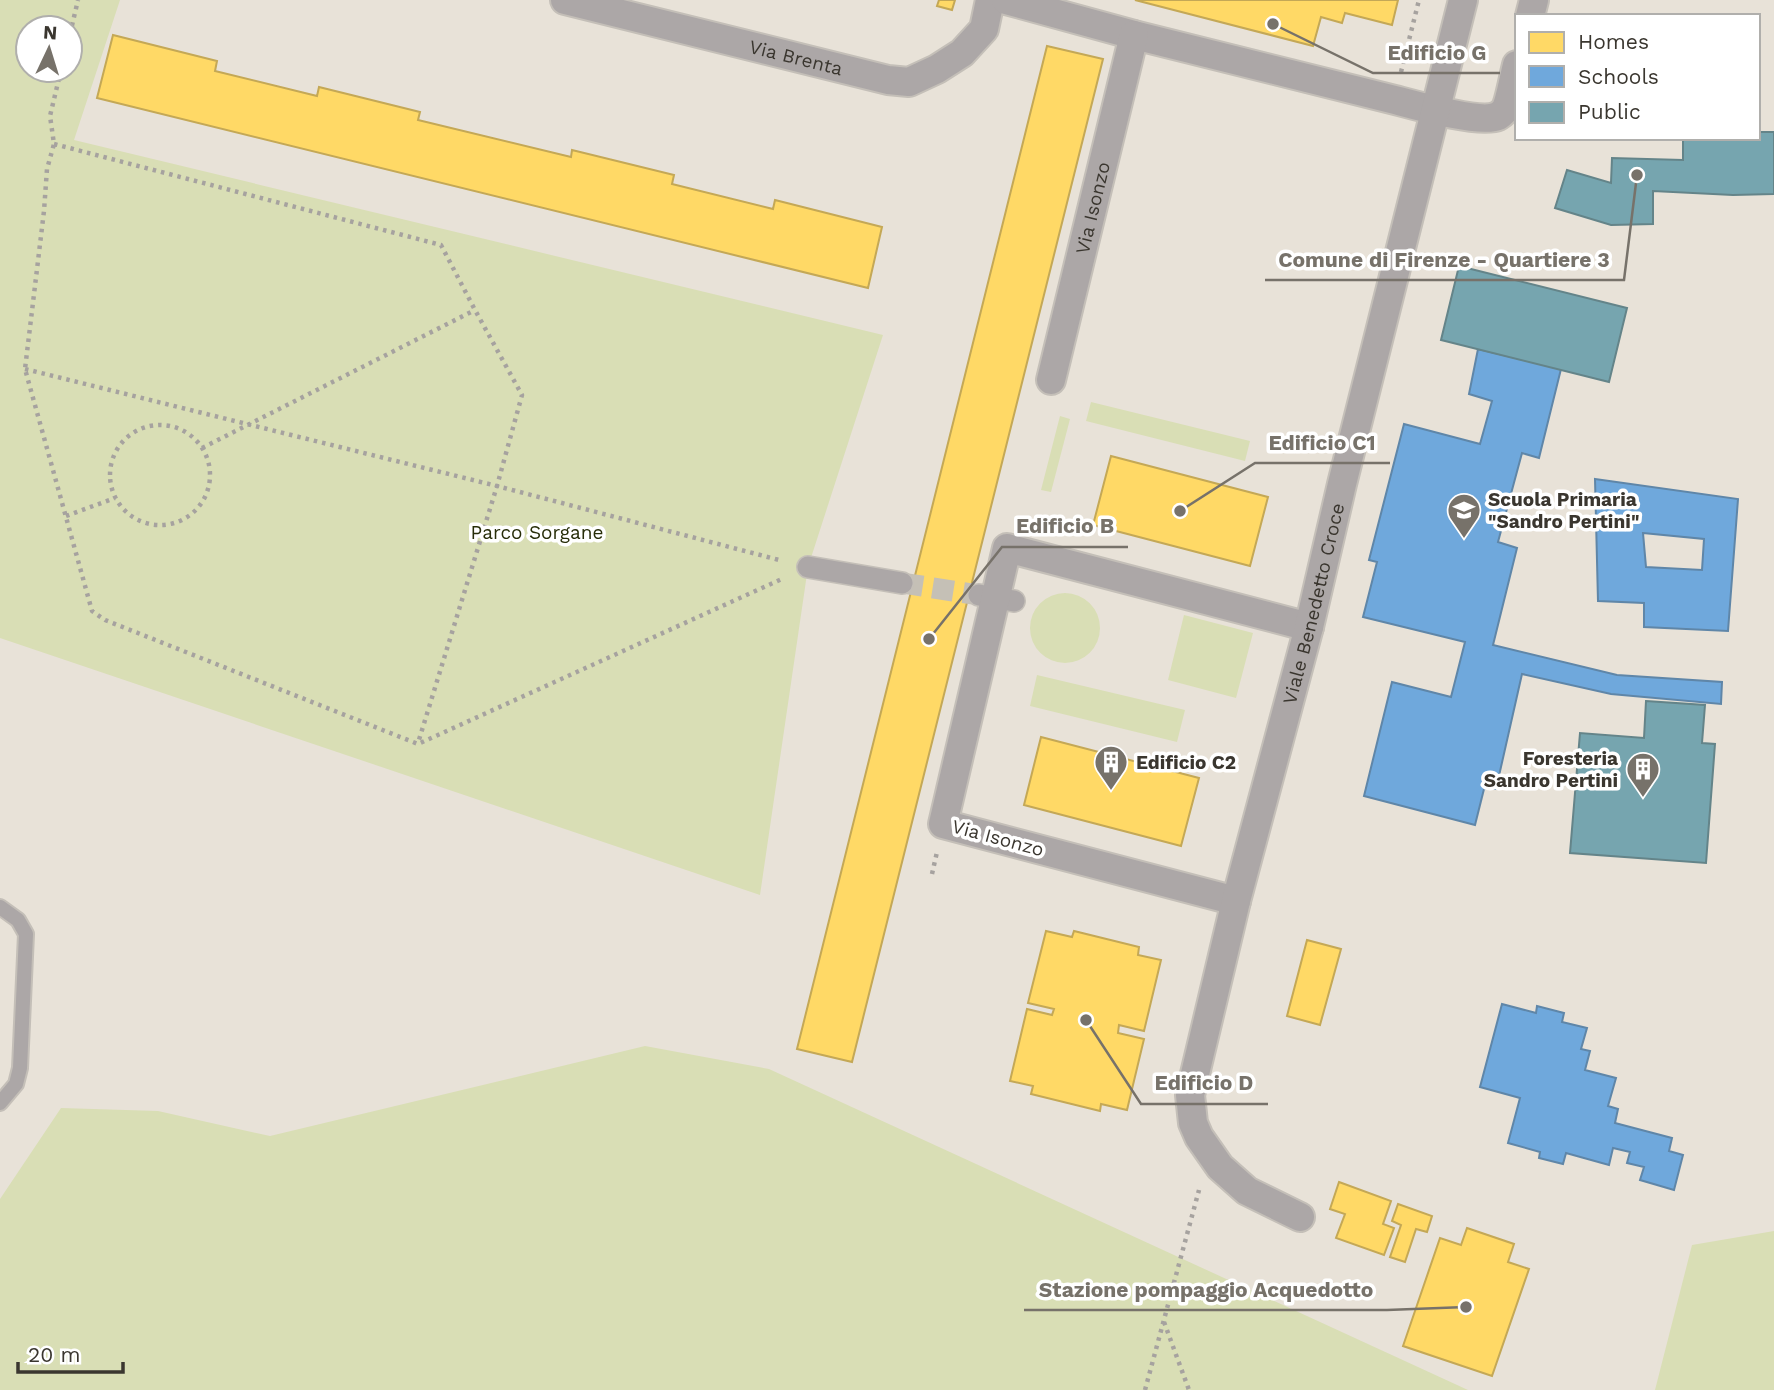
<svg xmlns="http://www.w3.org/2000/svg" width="1774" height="1390" viewBox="0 0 1774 1390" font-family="'Work Sans',sans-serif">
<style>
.green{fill:#d9deb5;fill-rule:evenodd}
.homes{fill:#ffd966;stroke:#c4a856;stroke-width:2}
.schools{fill:#6fa8dc;stroke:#5f86a8;stroke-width:2;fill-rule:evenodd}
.public{fill:#76a5af;stroke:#648489;stroke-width:2}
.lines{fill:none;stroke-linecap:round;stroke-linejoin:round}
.pedestrian-tunnel{stroke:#c5c0b6;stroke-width:21;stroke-dasharray:21 10;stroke-linecap:butt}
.service-casing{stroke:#c4bfb8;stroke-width:18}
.pedestrian-casing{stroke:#c4bfb8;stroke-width:24}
.minor-casing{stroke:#c4bfb8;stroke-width:32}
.path{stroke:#a6a29f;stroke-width:4.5;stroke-dasharray:3.5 5;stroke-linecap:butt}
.service{stroke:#aca7a7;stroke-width:14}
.pedestrian{stroke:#aca7a7;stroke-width:21}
.minor{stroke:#aca7a7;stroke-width:28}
.labels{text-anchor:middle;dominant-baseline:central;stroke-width:7;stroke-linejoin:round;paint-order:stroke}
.street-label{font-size:19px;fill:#3a362f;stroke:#fff}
.poi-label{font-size:19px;font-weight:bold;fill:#3a362f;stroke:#fff;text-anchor:start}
.park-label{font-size:19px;fill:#272d08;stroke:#fff}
.leader{fill:none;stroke:#77726a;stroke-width:2.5}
.callout-dot{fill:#77726a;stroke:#fff;stroke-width:2.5}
.callout-label{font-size:21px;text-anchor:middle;font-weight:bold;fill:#77726a;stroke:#fff;stroke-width:7;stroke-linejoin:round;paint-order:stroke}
</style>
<rect width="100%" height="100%" fill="#e8e2d8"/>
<path class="green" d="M0,0H120L74,140L883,335L808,567L760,895L0,638ZM28,28H70V70H28Z
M1091,402L1250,441L1245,461L1086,421Z
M1060,416L1070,419L1051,492L1041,490Z
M1030 628a35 35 0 1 1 70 0a35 35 0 1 1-70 0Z
M1184,615L1253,633L1236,698L1168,680Z
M1037,675L1185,710L1177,742L1030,706Z
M645,1046L769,1069L1468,1390H0V1199L61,1108L158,1111L270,1136Z
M1774,1231V1390H1655L1692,1245Z"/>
<path class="homes" d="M939,0H955L952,10L937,6Z
M1135,0H1398L1392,25L1345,13L1342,23L1321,17L1313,46Z
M113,35L217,61L215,71L317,96L319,87L420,112L418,120L571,157L572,150L674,175L672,184L773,209L775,200L882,227L868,288L97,98Z
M1047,46L1103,59L852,1062L797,1049Z
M1111,456L1268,497L1250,566L1093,525Z
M1041,737L1199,778L1181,846L1024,805Z
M1046,931L1072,937L1074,931L1139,947L1138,955L1161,960L1144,1031L1119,1025L1118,1033L1144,1039L1127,1110L1101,1104L1100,1111L1031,1094L1033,1086L1010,1081L1027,1009L1052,1015L1054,1009L1028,1003Z
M1307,940L1341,949L1320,1025L1287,1016Z
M1339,1182L1391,1201L1383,1224L1394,1228L1384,1255L1336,1238L1345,1214L1330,1209Z
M1398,1204L1432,1216L1427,1232L1416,1229L1405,1262L1390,1257L1401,1225L1392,1221Z
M1467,1228L1514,1244L1508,1262L1529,1269L1492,1376L1403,1346L1440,1238L1461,1245Z"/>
<path class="schools" d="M1478,349L1561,369L1539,458L1522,453L1498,542L1517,548L1493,645L1617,675L1722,682L1721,704L1611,694L1522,674L1496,789H1484L1475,825L1364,796L1392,682L1451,697L1465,642L1363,617L1377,562L1369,560L1404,424L1480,444L1492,401L1469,394Z
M1595,479L1738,499L1728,631L1644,627V603L1598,601ZM1643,533L1704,539L1702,570L1646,567Z
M1502,1004L1536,1013L1537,1006L1564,1013L1562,1022L1587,1028L1581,1049L1590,1051L1585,1070L1616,1078L1608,1106L1618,1109L1615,1123L1672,1138L1669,1151L1683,1155L1674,1190L1640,1180L1644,1167L1627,1163L1630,1152L1613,1148L1609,1165L1566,1153L1563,1164L1539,1158L1540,1152L1508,1143L1520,1098L1480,1087Z"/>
<path class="public" d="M1758,132H1774V194L1733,195L1653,191V224L1611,225L1555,208L1567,170L1611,183L1612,158L1683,160V138H1758Z
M1459,266L1627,308L1609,382L1441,340Z
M1646,701L1705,705L1702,743L1715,744L1706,863L1570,853L1580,733L1644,738Z"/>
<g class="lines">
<path class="pedestrian-tunnel" d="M902,583L979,595"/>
<defs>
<path id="service" d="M0,907L18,920L26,934L20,1068L16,1084L0,1103"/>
<path id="pedestrian" d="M808,567L902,583
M979,595L1014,601"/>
<g id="minor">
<path id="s1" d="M565,0L888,80L909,82L937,69L962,53L984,29L990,0"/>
<path d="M1006,0L1134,35L1395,100C1414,105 1481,124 1498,116C1501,114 1504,112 1506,108C1510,100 1514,76 1517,65"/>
<path d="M1530,16L1534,0"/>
<path id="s2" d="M1051,380L1134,35"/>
<path d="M1236,901L943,824L1007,548L1309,627"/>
<path id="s3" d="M1300,1217L1247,1191L1220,1167L1199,1137L1193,1123L1190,1095L1236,901L1309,627L1342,484L1463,0"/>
</g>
</defs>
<use href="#service" class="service-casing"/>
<use href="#pedestrian" class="pedestrian-casing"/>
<use href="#minor" class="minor-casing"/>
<path class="path" d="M70,34L78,0
M61,70L50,116L54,144L47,169L44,211L25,369L92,611L105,620L418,744L784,578
M1401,72L1419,0
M54,144L441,245L475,310L522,395L497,486L418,743
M25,369L497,486L783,561
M110 475a50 50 0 1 1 100 0a50 50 0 1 1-100 0Z
M202,448L475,310
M66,516L115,498
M932,874L937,852
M1164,1322L1189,1390
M1145,1390L1199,1190"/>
<use href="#service" class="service"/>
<use href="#pedestrian" class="pedestrian"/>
<use href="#minor" class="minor"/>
</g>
<defs>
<symbol id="school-pin" viewBox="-11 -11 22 30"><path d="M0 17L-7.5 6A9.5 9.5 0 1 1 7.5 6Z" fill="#77726a" stroke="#fff"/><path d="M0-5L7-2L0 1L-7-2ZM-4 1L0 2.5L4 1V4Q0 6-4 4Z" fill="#fff"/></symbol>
<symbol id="building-pin" viewBox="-11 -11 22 30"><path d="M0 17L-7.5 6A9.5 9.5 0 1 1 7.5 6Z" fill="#77726a" stroke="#fff"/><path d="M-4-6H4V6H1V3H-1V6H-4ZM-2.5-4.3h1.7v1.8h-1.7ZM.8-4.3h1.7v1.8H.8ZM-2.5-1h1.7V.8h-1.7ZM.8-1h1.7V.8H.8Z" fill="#fff"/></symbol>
</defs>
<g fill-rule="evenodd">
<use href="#school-pin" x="1445" y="491" width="38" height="52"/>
<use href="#building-pin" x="1092" y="743" width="38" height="52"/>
<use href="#building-pin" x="1624" y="750" width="38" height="52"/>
</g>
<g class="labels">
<g class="street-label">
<text stroke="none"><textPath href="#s1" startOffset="238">Via Brenta</textPath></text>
<text stroke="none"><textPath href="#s2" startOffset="177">Via Isonzo</textPath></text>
<text stroke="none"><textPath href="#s3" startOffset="682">Viale Benedetto Croce</textPath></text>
<text transform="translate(998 838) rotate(15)">Via Isonzo</text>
</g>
<g class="poi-label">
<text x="1488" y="499">Scuola Primaria<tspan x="1488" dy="22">"Sandro Pertini"</tspan></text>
<text x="1618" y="758" text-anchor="end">Foresteria<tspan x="1618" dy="22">Sandro Pertini</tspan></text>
<text x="1136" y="762">Edificio C2</text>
</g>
<g class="park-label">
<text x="537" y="532">Parco Sorgane</text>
</g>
</g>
<path class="leader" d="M1273 24L1373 73H1500M1637 175L1624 280H1265M1180 511L1255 463H1390M929 639L1002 547H1128M1086 1020L1141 1104H1268M1466 1307L1387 1310H1024"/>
<g class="callout-dot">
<circle cx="1273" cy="24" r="7"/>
<circle cx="1637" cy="175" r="7"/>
<circle cx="1180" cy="511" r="7"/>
<circle cx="929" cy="639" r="7"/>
<circle cx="1086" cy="1020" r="7"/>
<circle cx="1466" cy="1307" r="7"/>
</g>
<g class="callout-label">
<text x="1437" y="60">Edificio G</text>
<text x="1444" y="267">Comune di Firenze - Quartiere 3</text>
<text x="1322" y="450">Edificio C1</text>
<text x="1065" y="533">Edificio B</text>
<text x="1204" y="1090">Edificio D</text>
<text x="1206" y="1297">Stazione pompaggio Acquedotto</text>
</g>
<rect x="1515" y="14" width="245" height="126" fill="#ffffff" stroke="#b0afac" stroke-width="2"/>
<rect x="1529" y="32" width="35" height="21" fill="#ffd966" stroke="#b0afac" stroke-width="2"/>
<text x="1578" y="49" font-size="21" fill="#3a362f">Homes</text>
<rect x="1529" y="66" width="35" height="21" fill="#6fa8dc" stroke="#b0afac" stroke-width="2"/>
<text x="1578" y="84" font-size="21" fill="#3a362f">Schools</text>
<rect x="1529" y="102" width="35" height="21" fill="#76a5af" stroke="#b0afac" stroke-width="2"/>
<text x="1578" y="119" font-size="21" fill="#3a362f">Public</text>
<g transform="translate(49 49) rotate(4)"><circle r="33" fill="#ffffff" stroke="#b0afac" stroke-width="2"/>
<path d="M0-5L12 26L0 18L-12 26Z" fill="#77726a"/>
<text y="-10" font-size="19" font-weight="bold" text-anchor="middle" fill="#3a362f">N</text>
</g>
<path d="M18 1362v10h105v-10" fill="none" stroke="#3a362f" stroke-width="3.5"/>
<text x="28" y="1362" font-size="21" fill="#3a362f" stroke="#ffffff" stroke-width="5" paint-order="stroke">20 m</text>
</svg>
